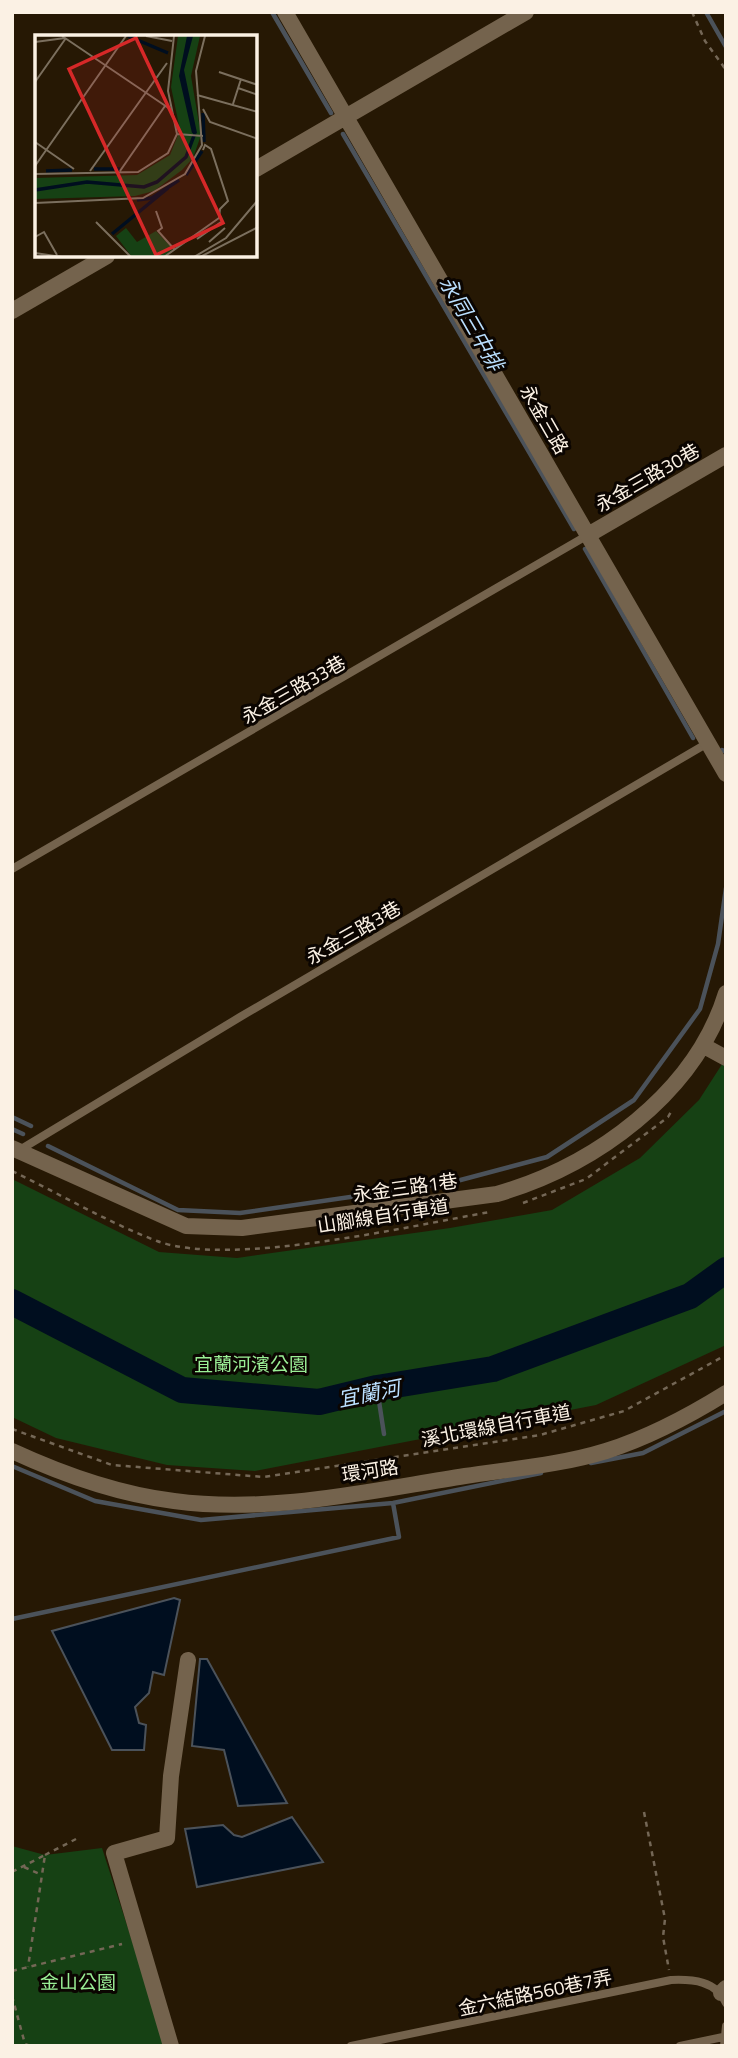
<svg xmlns="http://www.w3.org/2000/svg" width="738" height="2058" viewBox="0 0 738 2058" font-family="'Titillium Web','Noto Sans TC',sans-serif">
<style>
.green{fill:#164114}
.water{fill:#000e1f;stroke:#4b525a;stroke-width:2}
.lines{fill:none;stroke-linecap:round;stroke-linejoin:round}
.stream{stroke:#4b525a;stroke-width:4.5}
.river{stroke:#000e1f;stroke-width:26}
.path{stroke:#746756;stroke-width:2.5;stroke-dasharray:5 5;stroke-linecap:butt}
.lane{stroke:#74634d;stroke-width:8}
.street{stroke:#74634d;stroke-width:16}
.labels{text-anchor:middle;dominant-baseline:central;stroke-width:6;stroke-linejoin:round;paint-order:stroke}
.street-label{font-size:19px;fill:#fbf1e4;stroke:#0b0501}
.park-label{font-size:19px;fill:#9aee95;stroke:#0b0501}
.water-label{font-size:21px;font-style:italic;fill:#badffe;stroke:#0b0501}
.inset-river{fill:none;stroke:#000e1f;stroke-width:3.5}
.inset-road{fill:none;stroke:#7b6f5e;stroke-width:2}
.view{fill:#d62828;fill-opacity:0.15;stroke:#d62828;stroke-width:3.5}
.inset-edge{fill:none;stroke:#fbf1e4;stroke-width:3.5}
</style>
<rect width="100%" height="100%" fill="#261804"/>
<path class="green" d="M726,1058V1345L596,1405L255,1471L167,1465L56,1438L12,1417V1179L159,1252L237,1258L450,1228L552,1210L640,1158L699,1100Z
M12,1846L45,1855L102,1848L166,2046H12Z"/>
<path class="water" d="M174,1598L180,1600L164,1675L153,1672L149,1693L135,1707L139,1723L146,1725L144,1750H112L52,1631Z
M200,1659H207L287,1803L238,1806L224,1750L192,1746Z
M292,1817L323,1862L197,1887L185,1829L223,1825L234,1835L242,1837Z"/>
<g class="lines">
<path class="stream" d="M272,12L331,113
M706,12L726,47
M343,134L574,529
M585,549L693,738
M722,750L726,752
M12,1117L31,1126
M12,1129L23,1134
M48,1146L178,1210L240,1213L453,1182L547,1157L634,1100L700,1009L718,944L726,888
M377,1388L384,1434
M591,1463L643,1453L726,1411
M12,1466L95,1501L201,1520L393,1503L541,1473
M12,1619L399,1537L393,1503"/>
<path class="river" d="M12,1302L182,1390L319,1402L377,1388L493,1369L690,1296L726,1270"/>
<path class="path" d="M692,12L705,41L726,70
M12,1171C60,1194 107,1222 157,1241C230,1268 409,1226 490,1212
M523,1203L586,1179L668,1117L672,1110
M12,1429L112,1465L264,1477L540,1435L624,1411L726,1355
M644,1812L665,1919L663,1937L669,1970
M45,1855L76,1839
M24,1867L42,1875
M12,1872L45,1855L28,1967
M12,1971L122,1944
M12,1996L25,2044L31,2046
M104,2046H105"/>
<path class="lane" d="M12,869L588,535
M18,1151L240,1017L706,744
M351,2046L671,1980C693,1979 716,1981 726,2003
M680,2046L723,2037
M724,2046L726,2026"/>
<path class="street" d="M285,12L726,774
M256,169L526,12
M12,311L107,256
M588,535L726,455
M704,1046L726,1058
M12,1148L186,1226L242,1228L497,1194C594,1166 695,1094 726,993
M12,1451C64,1475 117,1494 174,1501C271,1514 369,1491 465,1476C511,1469 561,1465 606,1451C647,1438 689,1416 726,1393
M721,1993L726,1988
M171,2046L114,1853L167,1838L171,1776L188,1660"/>
</g>
<g class="labels">
<g class="street-label">
<text transform="translate(545 419) rotate(60)">永金三路</text>
<text transform="translate(647 477) rotate(-30)">永金三路30巷</text>
<text transform="translate(293 689) rotate(-30)">永金三路33巷</text>
<text transform="translate(353 932) rotate(-30)">永金三路3巷</text>
<text transform="translate(405 1187) rotate(-8)">永金三路1巷</text>
<text transform="translate(383 1215) rotate(-9)">山腳線自行車道</text>
<text transform="translate(496 1425) rotate(-11)">溪北環線自行車道</text>
<text transform="translate(370 1470) rotate(-9)">環河路</text>
<text transform="translate(535 1992) rotate(-12)">金六結路560巷7弄</text>
</g>
<g class="park-label">
<text x="251" y="1363">宜蘭河濱公園</text>
<text x="78" y="1981">金山公園</text>
</g>
<g class="water-label">
<text transform="translate(472 323) rotate(60)">永同三中排</text>
<text transform="translate(369 1393) rotate(-11)">宜蘭河</text>
</g>
</g>
<g transform="translate(35 35)">
<rect width="222" height="222" fill="#261804"/>
<path d="M143,1H165L156,41L166,100L158,123L147,135L119,156L100,161L0,164V143L102,140L135,120L145,95L136,52ZM91,193L102,207L121,196L138,214L128,222H97L81,201Z" fill="#164114"/>
<path d="M152,1H158L149,35L162,98H157L144,41Z" fill="#000e1f"/>
<path class="inset-river" d="M93,1L133,18M168,78L169,107M59,134H85M11,136L37,135M151,140L167,116M0,155L52,147L109,152L122,147L151,122L160,98M102,165L117,163L144,145M77,199L133,153"/>
<path class="inset-road" d="M27,1L135,74M111,1L137,6M0,7L30,3M184,37L223,50M0,47L31,3M203,53L223,60M162,60L223,77M198,69L206,44M168,74L175,87L223,104M142,99L168,101M0,107L39,134M168,115L170,110L176,114L193,166L185,174L184,183M0,131L91,1M55,136L132,28M85,136L130,71M0,139L103,137L133,118L142,99L133,56L139,1M0,168L108,163L150,139L167,110L161,36L170,1M121,176L127,193L123,196L139,214M61,187L96,222M0,202L9,197L22,220M162,204L186,187M174,207L190,193M0,218L27,222M129,222L184,183M159,222L191,203L223,165M165,222L223,192"/>
<path class="view" d="M101,3L188,188L121,220L34,34Z"/>
<rect width="222" height="222" class="inset-edge"/>
</g>
<rect width="738" height="2058" fill="none" stroke="#fbf1e4" stroke-width="28"/>
</svg>
